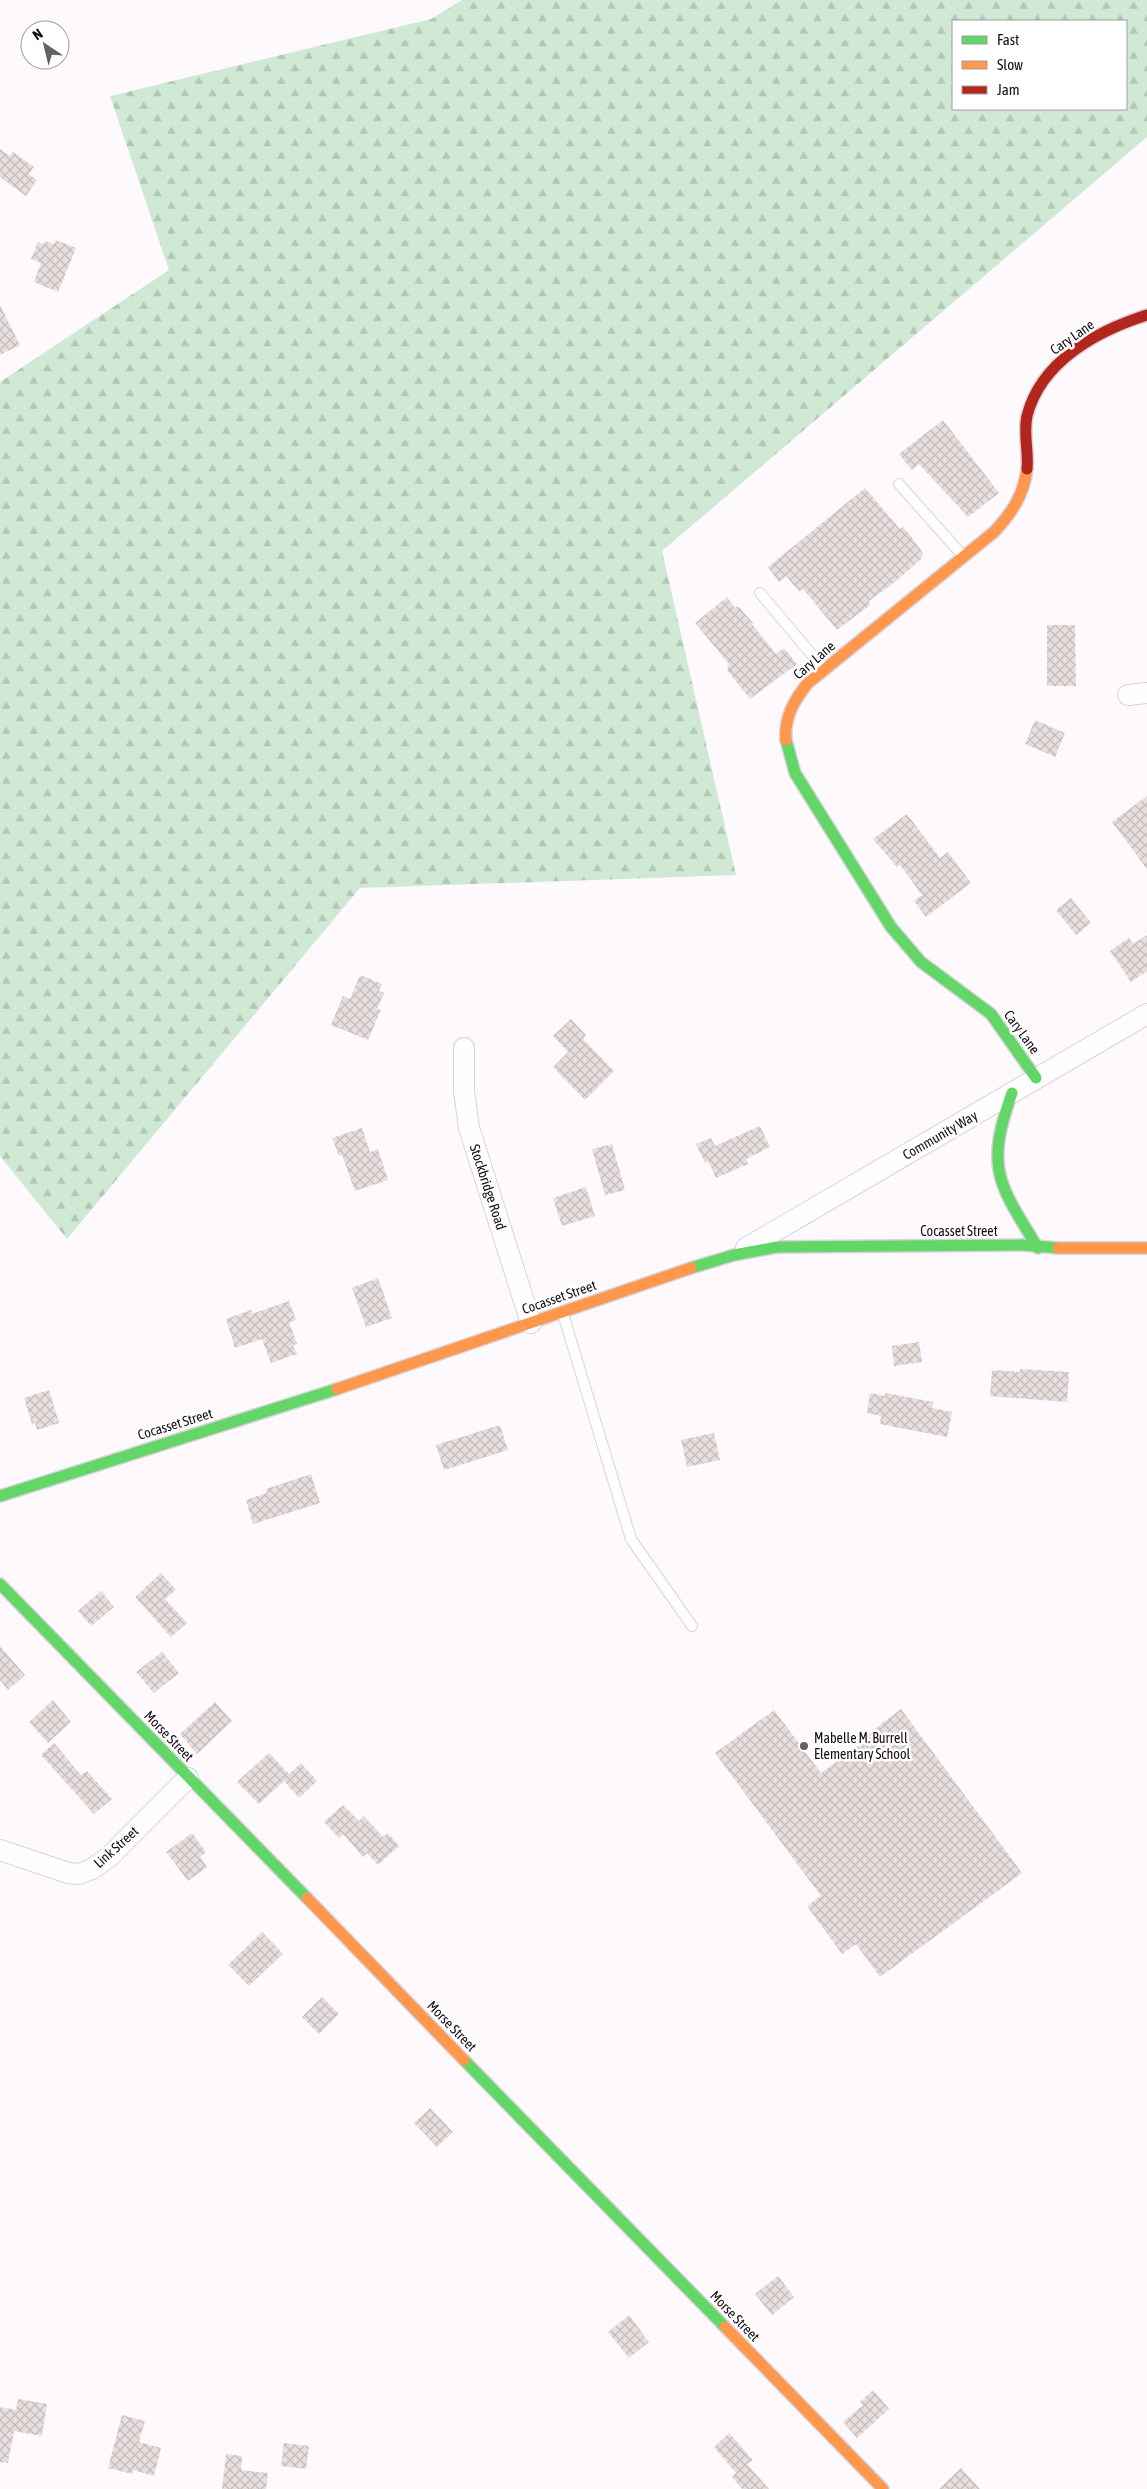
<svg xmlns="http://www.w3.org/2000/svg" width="1147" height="2489" viewBox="0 0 1147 2489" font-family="'Asap Condensed',sans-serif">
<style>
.forest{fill:url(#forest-firs);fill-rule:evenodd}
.building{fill:url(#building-cross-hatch)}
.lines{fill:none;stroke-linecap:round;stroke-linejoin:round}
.lane-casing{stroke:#dbd3da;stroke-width:12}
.street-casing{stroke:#dbd3da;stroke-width:22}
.fast-casing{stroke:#dbd3da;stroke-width:14}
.slow-casing{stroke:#dbd3da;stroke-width:14}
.jam-casing{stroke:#dbd3da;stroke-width:14}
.lane{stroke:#fffeff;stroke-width:10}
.street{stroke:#fffeff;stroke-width:20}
.fast{stroke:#63d668;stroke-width:11}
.slow{stroke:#ff974d;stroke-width:11}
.jam{stroke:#b3261e;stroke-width:11}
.poi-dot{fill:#665f66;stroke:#fff;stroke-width:2}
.labels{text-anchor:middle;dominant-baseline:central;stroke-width:5;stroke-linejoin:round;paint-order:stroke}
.street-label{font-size:14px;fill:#150c15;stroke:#fff}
.poi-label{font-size:14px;fill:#150c15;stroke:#fff;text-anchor:start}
</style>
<defs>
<pattern id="forest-firs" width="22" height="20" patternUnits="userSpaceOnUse" patternTransform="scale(1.25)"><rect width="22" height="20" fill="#d0e9d5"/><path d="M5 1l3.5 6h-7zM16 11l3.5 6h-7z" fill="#b2c7b6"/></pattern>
<pattern id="building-cross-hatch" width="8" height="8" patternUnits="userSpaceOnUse" patternTransform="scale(1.25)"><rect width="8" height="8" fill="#e7dedd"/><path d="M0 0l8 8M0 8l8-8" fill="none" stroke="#c5bdbd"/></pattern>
</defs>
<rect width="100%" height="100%" fill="#fdf9fc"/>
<path class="forest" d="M462,0H1147V137L662,551L736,875L360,888L67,1239L0,1156V382L169,270L110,96L431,19ZM953,21H1126V109H953Z"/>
<path class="building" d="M0,149L10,156L13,152L34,167L29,174L37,180L26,196L0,177Z
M56,240L76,248L58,292L34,282L41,263L31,259L38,242L44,244L45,241L54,244Z
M0,305L20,345L0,355Z
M943,420L999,493L968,517L919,464L912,470L899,454Z
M865,488L900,529L903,527L910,535L923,553L921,559L896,581L869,601L870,605L837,630L803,589L799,591L786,576L779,582L768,567Z
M727,597L735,608L738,606L753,623L752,624L776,654L784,648L797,664L750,699L727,670L729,664L695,623Z
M1047,625H1075L1076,686H1047Z
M1035,720L1065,733L1055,757L1025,744Z
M1147,796V869L1112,822Z
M907,814L940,858L948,852L971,883L926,917L914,901L922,895L900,865L897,867L873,839Z
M1071,898L1091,923L1076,935L1056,910Z
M1147,935V971L1131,982L1110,951L1129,938L1133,944Z
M360,975L382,984L379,991L384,993L377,1009L381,1010L368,1040L331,1025L343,996L350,999Z
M571,1019L586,1035L583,1039L614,1071L585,1100L553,1067L568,1052L553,1036Z
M760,1126L770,1147L746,1159L748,1164L716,1178L708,1161L705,1163L696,1144L711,1138L715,1146Z
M362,1128L370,1152L378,1149L388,1180L355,1191L342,1155L339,1156L332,1138Z
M612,1144L625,1190L605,1195L592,1149Z
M586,1187L595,1216L562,1226L553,1198Z
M378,1278L392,1318L366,1327L352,1288Z
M289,1301L296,1320L289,1322L297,1344L293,1345L297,1354L271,1363L262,1339L235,1348L226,1319L251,1310L252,1314Z
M919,1342L922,1362L894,1366L892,1346Z
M1020,1369L1069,1372L1067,1402L990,1396L992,1370L1020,1372Z
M49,1390L59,1423L37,1430L35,1423L32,1424L24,1398Z
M870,1393L885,1396L886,1393L933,1402L932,1408L952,1412L947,1437L880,1424L881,1416L867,1413Z
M500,1425L508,1450L444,1470L436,1445Z
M714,1433L720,1460L687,1467L681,1440Z
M311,1474L320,1503L253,1524L246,1500L267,1493L266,1489Z
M161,1573L176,1590L165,1599L187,1623L171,1637L135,1597Z
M101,1591L114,1607L91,1626L78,1611Z
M0,1646L25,1675L8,1690L0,1680Z
M162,1652L179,1673L154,1693L136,1672Z
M53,1700L71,1722L48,1743L29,1722Z
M215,1702L232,1721L197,1754L180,1734Z
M901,1709L1022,1873L880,1977L856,1944L842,1954L807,1906L821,1896L715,1753L774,1710L821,1773L865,1741L863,1738Z
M54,1743L81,1775L87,1771L112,1799L94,1814L41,1755Z
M269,1753L289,1774L301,1763L317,1781L299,1798L284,1781L259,1804L237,1782Z
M343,1805L359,1821L364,1816L383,1837L388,1833L399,1846L378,1865L367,1853L363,1857L343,1834L339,1838L324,1822Z
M192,1833L206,1852L200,1857L207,1867L188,1881L166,1852Z
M262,1932L283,1954L249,1986L228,1965Z
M322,1997L339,2014L319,2034L302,2017Z
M430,2108L453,2132L437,2147L414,2123Z
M778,2276L794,2297L772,2315L755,2294Z
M629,2315L649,2342L629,2358L608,2332Z
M873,2390L889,2409L857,2438L843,2422L863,2405L860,2402Z
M18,2399L47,2404L42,2436L14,2431L8,2463L0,2462V2407L16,2410Z
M122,2415L145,2421L139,2442L161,2448L154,2476L133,2470L132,2474L108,2468Z
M729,2433L753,2460L747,2464L769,2489H742L732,2477L736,2473L714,2447Z
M284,2443L309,2446L306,2469L281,2466Z
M226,2454L242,2456L241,2470L268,2473L266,2489H222Z
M961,2468L980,2489H939Z"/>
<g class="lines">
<defs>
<path id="lane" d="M899,484L963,556
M760,593L824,669
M563,1314L631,1539L692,1626"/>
<path id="street" d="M1128,695L1147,693
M464,1048V1091L469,1128L531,1323
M746,1248L1147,1014
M0,1850L68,1873L79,1874L92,1869L109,1857L188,1778"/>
<path id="fast" d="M786,740L795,773L891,927L921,962L991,1014L1036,1078
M1012,1093C985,1168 998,1183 1038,1248
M691,1268L734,1255L777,1247L1023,1245L1058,1248
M0,1496L337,1389
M0,1584L307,1898
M464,2060L725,2327"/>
<path id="slow" d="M786,740C784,718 794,700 808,683L994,532C1011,514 1024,495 1027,469
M1058,1248H1147
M337,1389L691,1268
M307,1898L464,2060
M725,2327L883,2489"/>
<path id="jam" d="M1027,469C1029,452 1023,434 1027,416C1041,361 1097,331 1147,315"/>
</defs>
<use href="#lane" class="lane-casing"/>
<use href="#street" class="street-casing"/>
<use href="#fast" class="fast-casing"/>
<use href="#slow" class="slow-casing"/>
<use href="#jam" class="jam-casing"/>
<use href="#lane" class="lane"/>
<use href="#street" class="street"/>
<use href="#fast" class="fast"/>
<use href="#slow" class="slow"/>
<use href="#jam" class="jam"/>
</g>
<circle class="poi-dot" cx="804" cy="1746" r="5"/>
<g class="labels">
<g class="street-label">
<text transform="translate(1072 337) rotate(-35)">Cary Lane</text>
<text transform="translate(814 660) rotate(-41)">Cary Lane</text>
<text transform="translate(1022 1032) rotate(54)">Cary Lane</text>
<text transform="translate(940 1135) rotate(-30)">Community Way</text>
<text transform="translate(488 1187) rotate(72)">Stockbridge Road</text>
<text x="959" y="1231">Cocasset Street</text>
<text transform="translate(559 1297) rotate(-19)">Cocasset Street</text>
<text transform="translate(175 1424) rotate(-17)">Cocasset Street</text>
<text transform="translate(169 1736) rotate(46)">Morse Street</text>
<text transform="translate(116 1847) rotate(-42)">Link Street</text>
<text transform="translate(452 2026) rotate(46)">Morse Street</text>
<text transform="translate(735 2316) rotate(46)">Morse Street</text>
</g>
<g class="poi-label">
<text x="814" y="1738">Mabelle M. Burrell<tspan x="814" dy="16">Elementary School</tspan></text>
</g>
</g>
<rect x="952" y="20" width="175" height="90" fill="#ffffff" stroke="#a19ea1"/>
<rect x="962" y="36" width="25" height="8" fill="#63d668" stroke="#a19ea1"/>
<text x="997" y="45" font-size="15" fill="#150c15">Fast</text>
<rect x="962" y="61" width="25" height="8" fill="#ff974d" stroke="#a19ea1"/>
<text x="997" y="70" font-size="15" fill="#150c15">Slow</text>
<rect x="962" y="86" width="25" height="8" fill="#b3261e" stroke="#a19ea1"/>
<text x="997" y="95" font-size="15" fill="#150c15">Jam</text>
<g transform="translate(45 45) rotate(325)"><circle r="24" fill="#ffffff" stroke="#a19ea1"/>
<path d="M0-4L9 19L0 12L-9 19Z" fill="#665f66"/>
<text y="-8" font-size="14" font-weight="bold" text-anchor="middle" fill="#150c15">N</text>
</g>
</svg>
